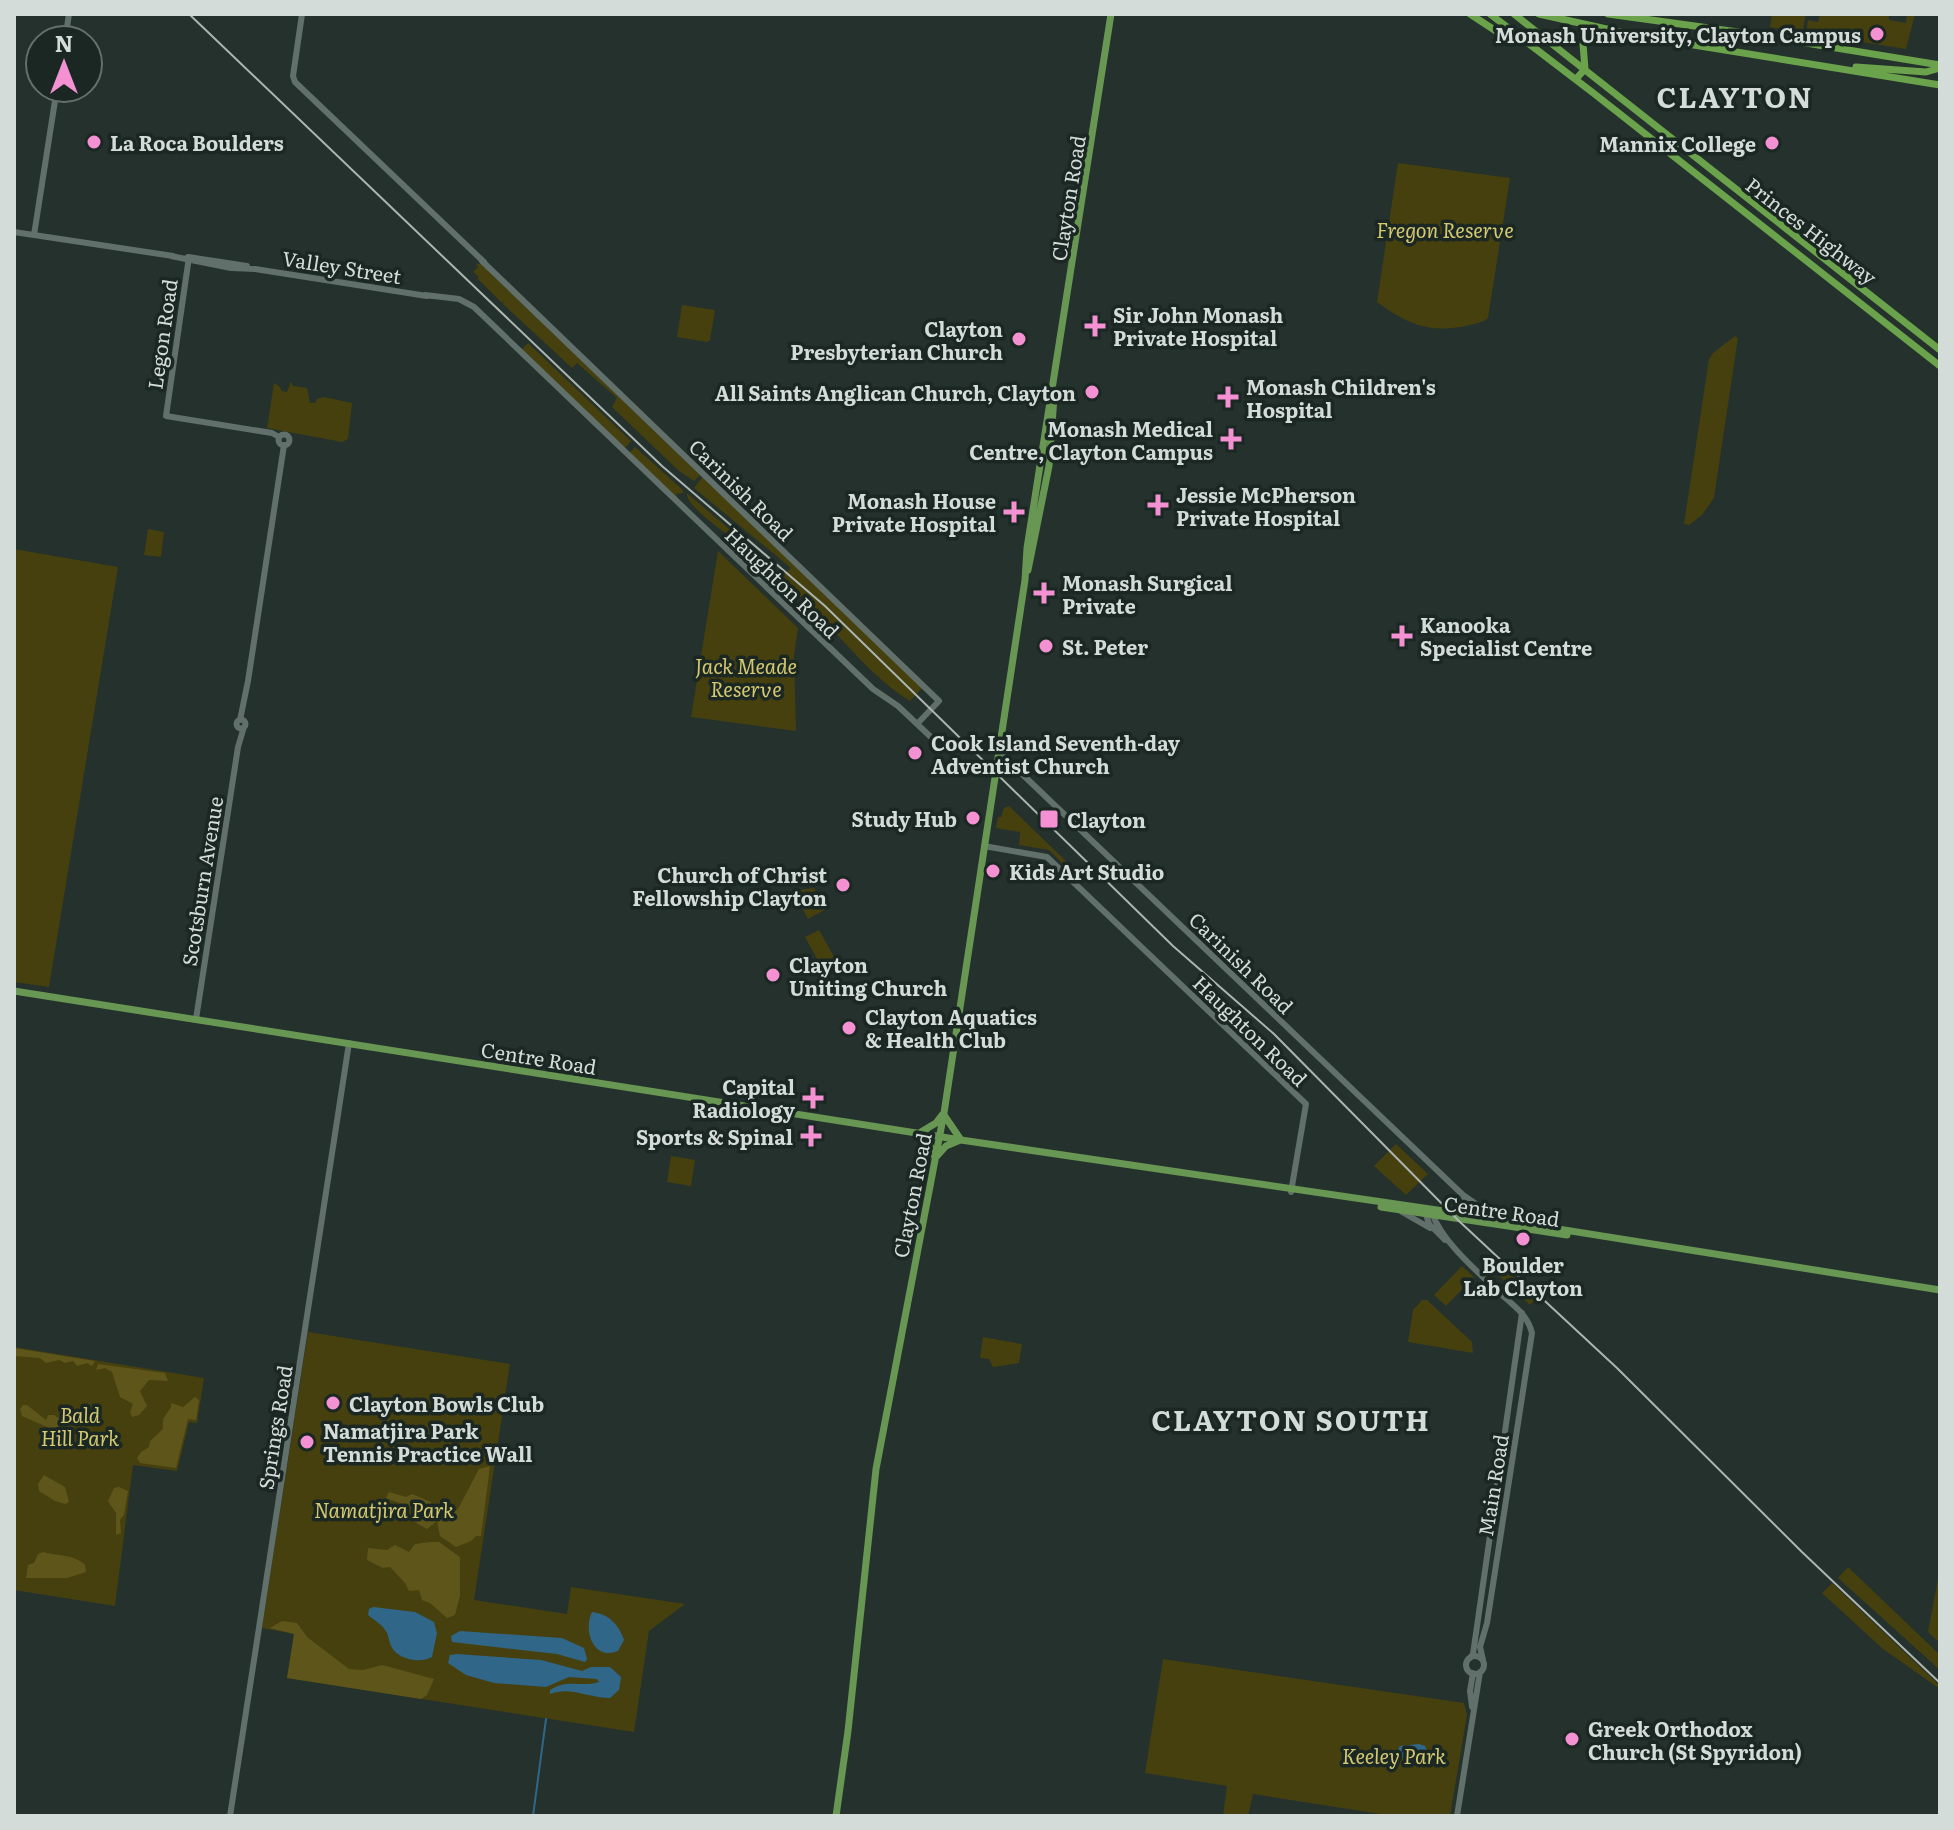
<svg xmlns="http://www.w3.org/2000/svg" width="1954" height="1830" viewBox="0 0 1954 1830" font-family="Literata,serif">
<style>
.green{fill:#46400f}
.forest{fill:#5e551a}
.water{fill:#306688}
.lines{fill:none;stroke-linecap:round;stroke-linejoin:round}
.stream{stroke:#306688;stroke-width:2}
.tertiary{stroke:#61706a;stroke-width:6}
.secondary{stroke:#61706a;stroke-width:6}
.primary{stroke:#689653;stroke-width:7}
.trunk{stroke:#6aa34b;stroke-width:7}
.rail{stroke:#abb5b1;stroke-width:2}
.poi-dot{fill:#f491d3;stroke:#1b2723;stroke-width:3}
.labels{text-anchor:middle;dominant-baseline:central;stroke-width:7;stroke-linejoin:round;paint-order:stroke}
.poi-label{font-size:20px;font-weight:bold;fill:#d4dcd9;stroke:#1b2723;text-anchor:start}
.street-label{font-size:20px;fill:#d4dcd9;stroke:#1b2723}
.park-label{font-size:20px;font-style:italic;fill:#d4c871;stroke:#1b2723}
.district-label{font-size:28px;font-weight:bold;letter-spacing:2px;fill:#d4dcd9;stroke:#1b2723}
</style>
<rect width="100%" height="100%" fill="#24312c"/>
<path class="green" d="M1772,14H1806L1802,33L1770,27Z
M1820,14H1889V20L1906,23L1907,14H1915L1906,49L1806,33L1808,20L1818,22Z
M1398,163L1510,178L1488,318L1484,321C1440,335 1414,330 1377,302Z
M476,264H481L700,475L694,481L679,471L612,407L617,398L577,363L572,368L503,304L504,301L502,303L477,278L479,277L473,272L478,267Z
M682,305L715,310L710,340L707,342L677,337Z
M1735,336L1738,338L1714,498L1702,515L1689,525L1684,524L1709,359L1713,353Z
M528,343L631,441L624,449L521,350Z
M291,381L293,386L307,388L310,403H315L317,399L324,397L352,403L348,439L342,442L267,428L274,383L279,386L282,391L287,392Z
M635,447L683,490V493L676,494L678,499L629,453Z
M703,476L922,688L910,701C880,683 856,655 831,628C807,601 774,572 746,549C732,537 685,507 687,493L783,575L791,568L694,488Z
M148,529L164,532L161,557L144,555Z
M14,549L118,567L49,987L14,982Z
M718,551L798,628L794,655L796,731L691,717Z
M1009,806L1071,866L1064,865L1049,850L1019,845L1020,832L996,828L998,817H1001L1004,808Z
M814,888L826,909L808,919L793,891Z
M819,930L836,960L822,968L805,937Z
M1396,1144L1428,1174L1406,1195L1374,1166Z
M671,1156L695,1160L691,1186L667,1182Z
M1462,1266L1474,1277L1446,1306L1434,1295Z
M1505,1268L1537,1297L1530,1305L1498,1275Z
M1422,1300H1427L1472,1342L1473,1353L1408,1342L1413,1310Z
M308,1332L510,1364L474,1600L567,1614L571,1587L685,1604L649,1631L634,1732L287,1678L294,1634L262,1628Z
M983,1337L1022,1344L1019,1363L993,1367L989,1359L980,1358Z
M14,1347L204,1378L197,1423L189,1422L177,1471L133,1465L115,1606L14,1590Z
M1848,1567L1940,1655V1670L1838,1578Z
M1940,1568V1643L1928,1632Z
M1832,1583L1939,1685L1940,1689L1883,1649L1822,1593Z
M1163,1659L1464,1703L1467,1715L1450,1816H1393L1253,1794L1248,1816H1223L1227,1786L1145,1773Z"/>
<path class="forest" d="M14,1348L95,1361L92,1366L87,1363L77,1366L73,1361L65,1363L59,1360L46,1363L40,1358L14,1356Z
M98,1364L165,1373L168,1381L149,1380L140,1391L147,1406L139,1415L132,1417L130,1412L133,1404L120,1397L112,1372L105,1368L96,1370Z
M195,1397L199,1400L196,1420L188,1419L176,1468L140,1463L137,1458L141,1452L149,1447L150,1441L163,1429V1419L171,1407V1403L183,1407Z
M23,1405H27L46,1420L48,1415H54L69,1425L70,1430L63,1434L22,1416L20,1409Z
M490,1466L481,1536H476L471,1541L456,1547L440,1536L437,1521L427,1529L411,1520L413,1508L386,1498L389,1492L406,1497L412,1494L431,1502L434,1511L444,1508L451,1514L458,1509L479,1469Z
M44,1475L65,1487L69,1502L65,1504L55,1501L39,1491L38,1484Z
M119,1487L128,1491L124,1515L120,1520L121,1533L116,1535V1513L108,1501L114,1488Z
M430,1542H439L460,1557V1596L455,1615L447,1618L430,1603L422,1600L419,1590L409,1591L405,1583L390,1567L383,1568L367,1560L368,1548L387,1550L395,1545L409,1552L415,1544Z
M43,1552C58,1556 74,1554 85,1565L86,1572L67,1578H26L28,1565L34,1563L38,1554Z
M282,1621L297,1623L307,1637L349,1669L363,1670L382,1665L434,1679L427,1695L421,1699L287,1678L294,1634L270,1628Z"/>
<path class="water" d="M373,1607L415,1612L434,1622L437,1633L432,1657C419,1664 397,1659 391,1646C389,1642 389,1637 387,1633C383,1625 374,1620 368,1615L369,1609Z
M592,1612C609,1614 619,1625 624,1640L618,1651C593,1661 583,1630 592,1612Z
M460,1631L562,1638L584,1648L587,1659L585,1662L557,1654L452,1642L451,1636Z
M457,1654L541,1660L582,1671L591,1667H610L621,1677L619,1690L610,1698C589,1698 570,1686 550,1694V1690C569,1678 580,1688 599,1682L597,1679L569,1677L546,1687L494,1683L466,1675L448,1663L450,1655Z
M1419,1744L1425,1746L1427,1752L1423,1762L1395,1756L1400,1746Z"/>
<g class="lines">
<path class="stream" d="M533,1816L546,1719"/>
<path class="tertiary" d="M302,14L293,76L295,82L484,262
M65,40L69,14
M14,232L173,256
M34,235L57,88
M171,256L231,268L255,269L427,296
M188,257L247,266
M189,257L166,416L272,433L279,437
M482,261L939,701L917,724
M425,295L459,299L474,307L873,689L898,706L934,740
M278.5 440a5.5 5.5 0 1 1 11 0a5.5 5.5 0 1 1-11 0Z
M236.5 724a4.5 4.5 0 1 1 9 0a4.5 4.5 0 1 1-9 0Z
M240,720L248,681L284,445
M999,752L1463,1195L1476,1204V1218
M984,846L1047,857L1306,1104L1291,1192
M196,1019L238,747L244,727
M1463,1195L1471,1211V1217"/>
<path class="secondary" d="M1425,1211L1429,1224L1445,1240
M1402,1212L1430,1228
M1432,1213C1442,1242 1479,1273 1501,1294C1514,1306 1528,1315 1532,1333L1487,1623L1480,1647L1483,1660
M1466 1665a9 9 0 1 1 18 0a9 9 0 1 1-18 0Z
M1470,1658L1473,1654L1522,1313
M1472,1707L1470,1691L1473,1673
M230,1816L349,1043
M1457,1816L1480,1672"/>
<path class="primary" d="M1028,570L1049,466L1054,397
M14,991L961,1140L1471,1215L1940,1290
M944,1115L961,1140
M921,1132L936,1123L942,1115
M920,1135L929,1143L935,1157
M937,1156L946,1146L958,1141
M1381,1207L1567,1235
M836,1816L848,1731L876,1469L944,1113L1025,580L1027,548L1111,14"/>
<path class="trunk" d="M1470,14L1502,35L1522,41
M1490,14L1592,92L1940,366
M1514,14L1940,350
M1539,14L1638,36L1940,85
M1608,14L1738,32L1940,65
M1856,67L1926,72L1940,68
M1576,79L1585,69L1583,44L1610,31"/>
<path class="rail" d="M189,14L662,466L825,606L1173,946L1274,1034L1460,1222L1617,1368L1802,1552L1940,1683"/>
</g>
<g class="poi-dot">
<circle cx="1877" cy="34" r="8"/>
<circle cx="94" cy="142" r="8"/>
<circle cx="1772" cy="143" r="8"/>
<path d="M1091 314h8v8h8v8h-8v8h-8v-8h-8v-8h8z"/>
<circle cx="1019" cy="339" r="8"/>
<circle cx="1092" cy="392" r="8"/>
<path d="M1224 385h8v8h8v8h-8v8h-8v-8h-8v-8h8z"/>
<path d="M1227 427h8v8h8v8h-8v8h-8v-8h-8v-8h8z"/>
<path d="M1154 493h8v8h8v8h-8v8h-8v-8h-8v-8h8z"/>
<path d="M1010 500h8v8h8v8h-8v8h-8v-8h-8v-8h8z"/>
<path d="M1040 581h8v8h8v8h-8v8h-8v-8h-8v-8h8z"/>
<path d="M1398 624h8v8h8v8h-8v8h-8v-8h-8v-8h8z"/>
<circle cx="1046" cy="646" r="8"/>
<circle cx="915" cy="753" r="8"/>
<circle cx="973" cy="818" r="8"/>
<rect x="1039" y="809" width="20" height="20" rx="4"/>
<circle cx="993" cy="871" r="8"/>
<circle cx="843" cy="885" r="8"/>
<circle cx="773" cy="975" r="8"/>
<circle cx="849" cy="1028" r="8"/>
<path d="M809 1086h8v8h8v8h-8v8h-8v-8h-8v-8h8z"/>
<path d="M807 1124h8v8h8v8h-8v8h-8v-8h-8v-8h8z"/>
<circle cx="1523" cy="1239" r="8"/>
<circle cx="333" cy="1403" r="8"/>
<circle cx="307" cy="1442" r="8"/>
<circle cx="1572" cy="1739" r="8"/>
</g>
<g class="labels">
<g class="poi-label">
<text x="1861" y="34" text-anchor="end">Monash University, Clayton Campus</text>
<text x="110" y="142">La Roca Boulders</text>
<text x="1756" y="143" text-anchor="end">Mannix College</text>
<text x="1113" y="314">Sir John Monash<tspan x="1113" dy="23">Private Hospital</tspan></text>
<text x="1003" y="328" text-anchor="end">Clayton<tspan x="1003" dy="23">Presbyterian Church</tspan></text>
<text x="1246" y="386">Monash Children's<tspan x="1246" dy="23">Hospital</tspan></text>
<text x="1076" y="392" text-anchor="end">All Saints Anglican Church, Clayton</text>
<text x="1213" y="428" text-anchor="end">Monash Medical<tspan x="1213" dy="23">Centre, Clayton Campus</tspan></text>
<text x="1176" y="494">Jessie McPherson<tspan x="1176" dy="23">Private Hospital</tspan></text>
<text x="996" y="500" text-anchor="end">Monash House<tspan x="996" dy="23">Private Hospital</tspan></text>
<text x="1062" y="582">Monash Surgical<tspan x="1062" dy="23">Private</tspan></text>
<text x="1420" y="624">Kanooka<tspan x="1420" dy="23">Specialist Centre</tspan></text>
<text x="1062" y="646">St. Peter</text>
<text x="931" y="742">Cook Island Seventh-day<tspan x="931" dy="23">Adventist Church</tspan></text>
<text x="957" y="818" text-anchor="end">Study Hub</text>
<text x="1067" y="819">Clayton</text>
<text x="1009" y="871">Kids Art Studio</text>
<text x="827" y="874" text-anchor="end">Church of Christ<tspan x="827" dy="23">Fellowship Clayton</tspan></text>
<text x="789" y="964">Clayton<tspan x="789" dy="23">Uniting Church</tspan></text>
<text x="865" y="1016">Clayton Aquatics<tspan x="865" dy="23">&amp; Health Club</tspan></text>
<text x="795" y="1086" text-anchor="end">Capital<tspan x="795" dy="23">Radiology</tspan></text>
<text x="793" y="1136" text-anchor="end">Sports &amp; Spinal</text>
<text x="1523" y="1264" text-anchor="middle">Boulder<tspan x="1523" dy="23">Lab Clayton</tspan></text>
<text x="349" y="1403">Clayton Bowls Club</text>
<text x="323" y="1430">Namatjira Park<tspan x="323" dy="23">Tennis Practice Wall</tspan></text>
<text x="1588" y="1728">Greek Orthodox<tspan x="1588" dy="23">Church (St Spyridon)</tspan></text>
</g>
<g class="street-label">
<text transform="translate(1067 198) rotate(-81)">Clayton Road</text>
<text transform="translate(1812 230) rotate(38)">Princes Highway</text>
<text transform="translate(342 266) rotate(9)">Valley Street</text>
<text transform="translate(161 334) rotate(-82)">Legon Road</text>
<text transform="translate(742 489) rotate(44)">Carinish Road</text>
<text transform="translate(783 582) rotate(44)">Haughton Road</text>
<text transform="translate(201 881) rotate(-81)">Scotsburn Avenue</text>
<text transform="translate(1242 962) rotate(44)">Carinish Road</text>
<text transform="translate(1251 1030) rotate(44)">Haughton Road</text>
<text transform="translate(539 1057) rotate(9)">Centre Road</text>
<text transform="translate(911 1195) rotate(-79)">Clayton Road</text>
<text transform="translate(1502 1210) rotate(8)">Centre Road</text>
<text transform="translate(274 1427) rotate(-81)">Springs Road</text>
<text transform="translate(1492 1485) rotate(-81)">Main Road</text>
</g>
<g class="park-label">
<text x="1445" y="229">Fregon Reserve</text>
<text x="746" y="665">Jack Meade<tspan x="746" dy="23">Reserve</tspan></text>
<text x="80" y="1414">Bald<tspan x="80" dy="23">Hill Park</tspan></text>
<text x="384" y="1509">Namatjira Park</text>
<text x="1394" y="1755">Keeley Park</text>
</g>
<g class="district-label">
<text x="1735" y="96">CLAYTON</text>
<text x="1291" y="1419">CLAYTON SOUTH</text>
</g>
</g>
<rect width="1954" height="1830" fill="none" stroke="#d4dcd9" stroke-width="32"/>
<g transform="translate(64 64)"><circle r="38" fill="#1b2723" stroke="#656f6c" stroke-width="2"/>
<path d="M0-6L14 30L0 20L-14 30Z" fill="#f491d3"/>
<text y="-12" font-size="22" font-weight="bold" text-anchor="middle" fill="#d4dcd9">N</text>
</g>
</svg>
